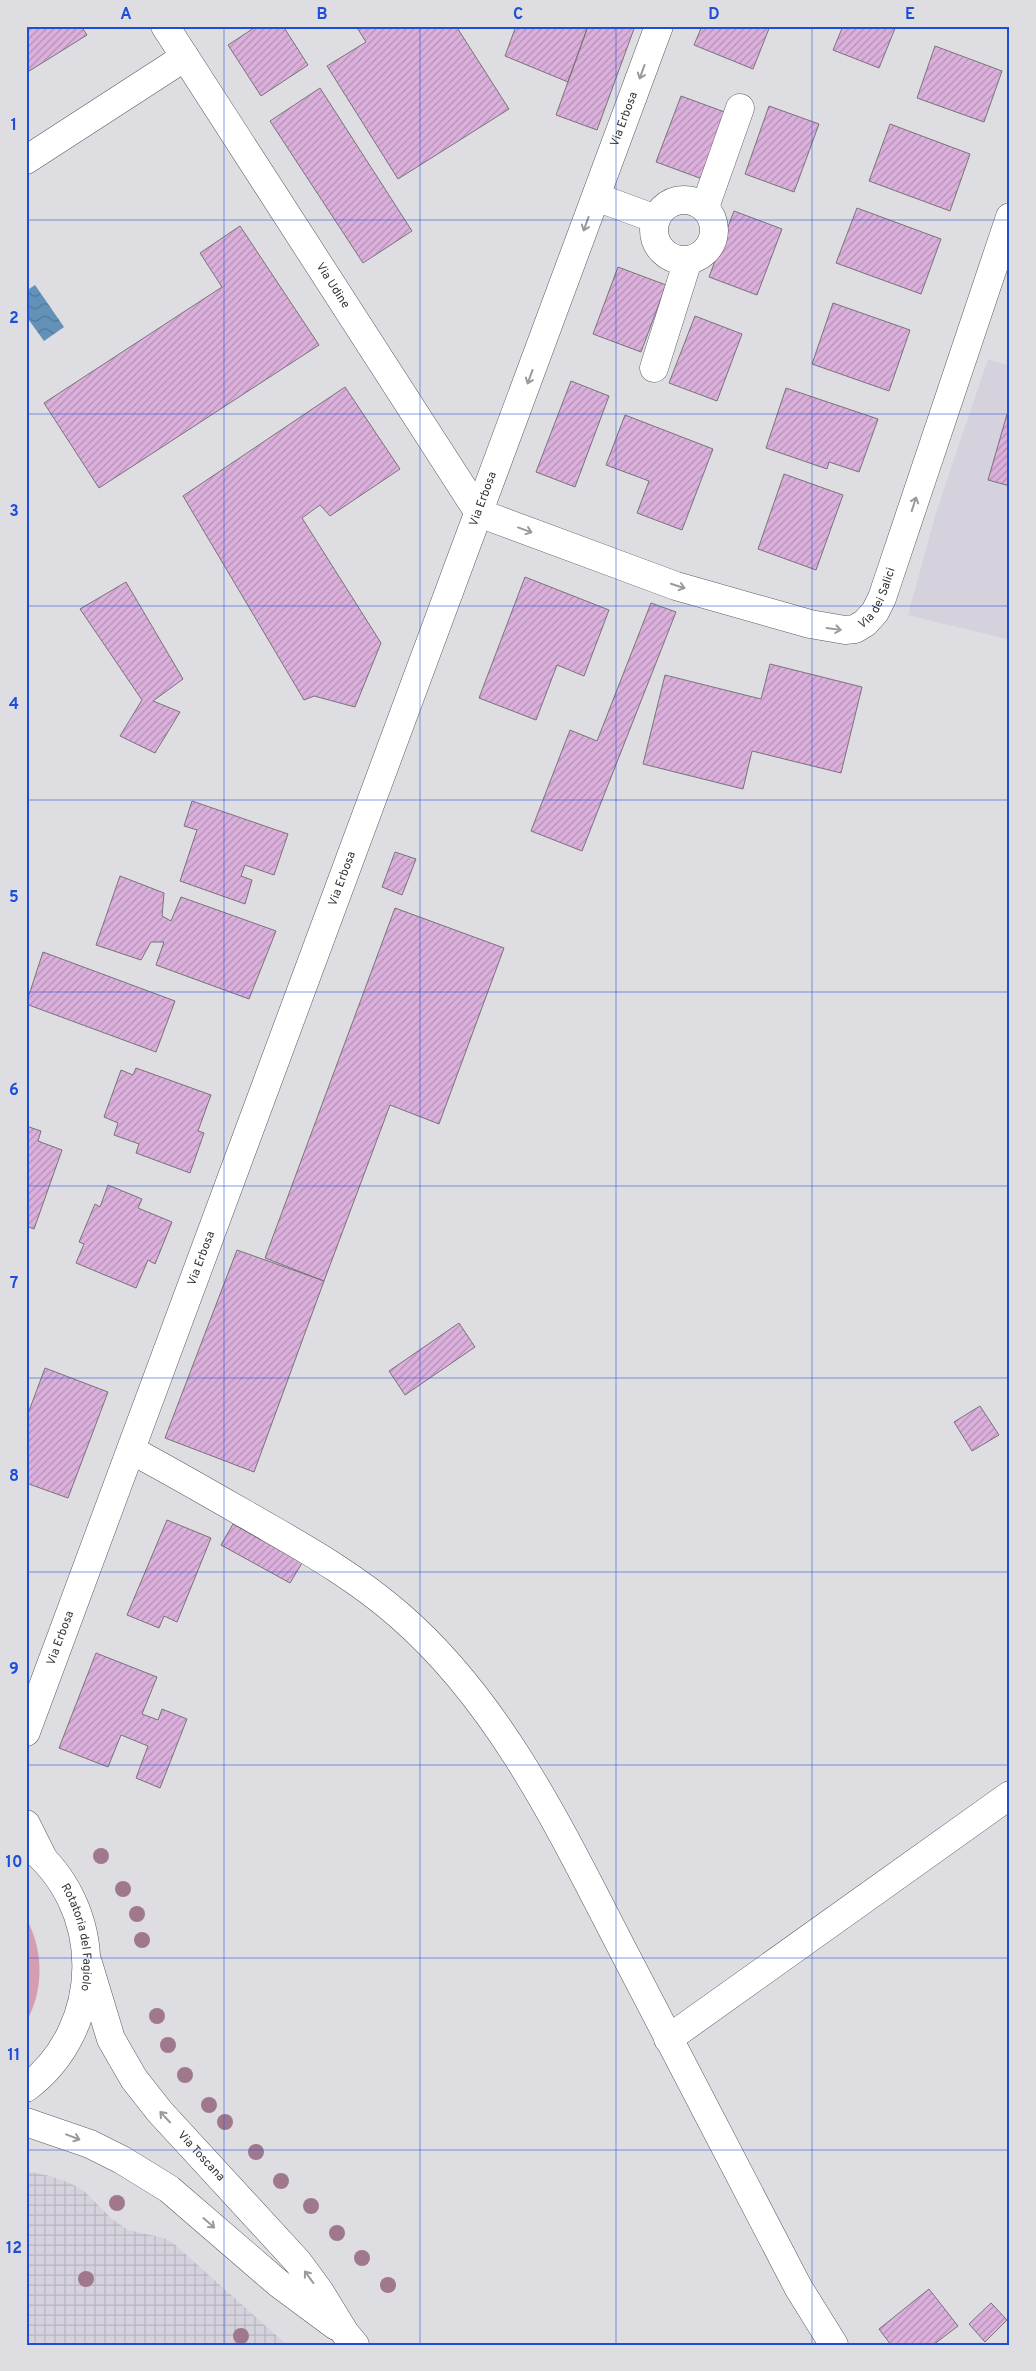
<svg xmlns="http://www.w3.org/2000/svg" width="1036" height="2371" viewBox="0 0 1036 2371" font-family="Overpass,sans-serif">
<style>
.built{fill:#d5d2de}
.industrial{fill:url(#industrial-grid)}
.grass{fill:#d49db2}
.water{fill:url(#water-waves)}
.building{fill:url(#building-hatch);stroke:#787478}
.lines{fill:none;stroke-linecap:round;stroke-linejoin:round}
.minor-casing{stroke:#5b5a5e;stroke-width:29}
.tertiary-casing{stroke:#5b5a5e;stroke-width:29}
.primary-casing{stroke:#5b5a5e;stroke-width:29}
.minor{stroke:#fff;stroke-width:28}
.tertiary{stroke:#fff;stroke-width:28}
.primary{stroke:#fff;stroke-width:28}
.tree{fill:#a0788d}
.oneway{stroke:#9a9a9b}
.grid{fill:none;stroke:#1d4ed8;stroke-width:1;stroke-opacity:0.55}
.labels{text-anchor:middle;dominant-baseline:central;stroke-width:4;stroke-linejoin:round;paint-order:stroke}
.street-label{font-size:12px;fill:#363637;stroke:#dedde2}
.neatline{fill:none;stroke:#1d4ed8;stroke-width:2}
.grid-label{font-size:16px;text-anchor:middle;font-weight:bold;fill:#1d4ed8}
</style>
<defs>
<pattern id="industrial-grid" width="8" height="8" patternUnits="userSpaceOnUse" patternTransform="scale(1.25)"><rect width="8" height="8" fill="#d5d2de"/><path d="M0 4h8M4 0v8" fill="none" stroke="#b7b5bf"/></pattern>
<pattern id="water-waves" width="16" height="10" patternUnits="userSpaceOnUse" patternTransform="scale(1.25)"><rect width="16" height="10" fill="#6292b8"/><path d="M0 5q4-4 8 0t8 0" fill="none" stroke="#527896"/></pattern>
<pattern id="building-hatch" width="6" height="6" patternUnits="userSpaceOnUse" patternTransform="scale(1.25)"><rect width="6" height="6" fill="#dcb0dc"/><path d="M-1 1l2-2M0 6l6-6M5 7l2-2" fill="none" stroke="#b390b3"/></pattern>
</defs>
<rect width="100%" height="100%" fill="#dedde2"/>
<path class="built" d="M988,359L1010,366V640L908,615L936,513Z"/>
<path class="industrial" d="M26,2171L50,2176L70,2183L84,2191L111,2218L128,2230L164,2238L173,2243L287,2345H26Z"/>
<path class="grass" d="M26,1918C44,1950 44,1991 26,2022Z"/>
<path class="water" d="M35,285L64,327L44,341L26,316V291Z"/>
<path class="building" d="M26,26H81L87,35L26,73Z
M257,26H283L308,65L261,96L228,45Z
M356,26H456L509,109L398,179L327,66L366,42Z
M516,26H588L568,82L505,56Z
M588,26H635L597,130L556,115Z
M702,26H770L753,69L694,45Z
M843,26H896L879,68L833,50Z
M935,46L1002,71L984,122L917,98Z
M320,88L412,231L363,263L270,121Z
M681,96L730,114L705,180L656,162Z
M769,106L819,124L794,192L745,174Z
M890,124L970,154L950,211L869,181Z
M857,208L941,239L921,294L836,263Z
M734,211L782,229L757,295L709,277Z
M240,226L319,345L99,488L44,403L222,287L200,253Z
M618,267L666,285L641,352L593,334Z
M833,303L910,330L889,391L812,364Z
M695,316L742,334L717,401L669,383Z
M571,381L609,396L575,487L536,472Z
M345,387L400,469L330,516L320,505L302,518L381,643L355,707L314,696L304,700L183,496Z
M786,388L878,419L859,472L829,462L827,469L766,448Z
M1010,404V486L988,480Z
M625,415L713,449L682,530L637,513L649,481L606,465Z
M784,474L843,495L816,570L758,549Z
M525,577L609,610L584,676L557,665L536,720L479,698Z
M126,582L183,679L153,701L180,712L155,753L120,736L142,700L80,609Z
M651,603L676,612L582,851L531,831L570,730L597,741Z
M770,664L862,687L841,773L752,751L743,789L643,764L665,675L761,699Z
M192,801L288,834L274,875L245,865L241,876L252,880L245,904L180,881L197,830L184,826Z
M395,852L416,859L402,895L382,887Z
M120,876L164,893L162,916L171,921L181,897L276,931L249,999L156,965L164,942H151L141,960L96,945Z
M395,908L504,948L439,1124L390,1105L324,1281L265,1258Z
M43,952L175,1001L156,1052L26,1004Z
M136,1068L211,1095L198,1131L204,1133L190,1173L136,1153L139,1144L114,1135L118,1123L104,1117L121,1070L133,1075Z
M26,1126L41,1131L38,1141L62,1150L34,1229L26,1226Z
M108,1185L142,1199L138,1208L172,1222L155,1264L148,1260L136,1288L76,1263L84,1244L79,1242L95,1204L100,1207Z
M237,1250L324,1281L254,1472L165,1438Z
M459,1323L475,1347L405,1395L389,1371Z
M45,1368L108,1392L68,1498L26,1483V1419Z
M980,1406L999,1435L972,1451L954,1422Z
M167,1520L211,1538L177,1622L164,1616L159,1628L127,1615Z
M233,1524L302,1563L290,1583L221,1545Z
M96,1653L157,1677L142,1714L158,1720L162,1709L187,1719L160,1788L136,1778L148,1746L121,1735L108,1767L59,1748Z
M929,2289L958,2326L933,2345H891L879,2329Z
M991,2303L1007,2320L985,2342L969,2324Z"/>
<g class="lines">
<defs>
<g id="minor">
<path id="s1" d="M165,26L479,513L676,586L810,624L845,630L855,629L865,623L875,612L882,598L1010,217"/>
<path d="M26,160L185,57"/>
<path d="M596,197L656,219"/>
<circle cx="684" cy="230" r="30"/>
<path d="M705,207L740,108"/>
<path d="M654,368L688,260"/>
<path d="M131,1450C178,1475 224,1502 271,1529C315,1554 360,1581 399,1615C504,1706 564,1837 627,1958C684,2068 741,2177 798,2287L834,2345"/>
<path d="M668,2039L1010,1795"/>
</g>
<g id="tertiary">
<path id="s2" d="M26,1732L659,26"/>
<path d="M26,1824L43,1858"/>
</g>
<g id="primary">
<path id="s3" d="M26,1844C107,1905 106,2028 26,2088"/>
<path id="s4" d="M88,1963L111,2039L134,2079L160,2112L298,2262L320,2292L345,2333L355,2345"/>
<path d="M26,2122L90,2144L122,2160L169,2189L278,2283L336,2326"/>
</g>
</defs>
<use href="#minor" class="minor-casing"/>
<use href="#tertiary" class="tertiary-casing"/>
<use href="#primary" class="primary-casing"/>
<use href="#minor" class="minor"/>
<use href="#tertiary" class="tertiary"/>
<use href="#primary" class="primary"/>
</g>
<g class="tree">
<circle cx="101" cy="1856" r="8"/>
<circle cx="123" cy="1889" r="8"/>
<circle cx="137" cy="1914" r="8"/>
<circle cx="142" cy="1940" r="8"/>
<circle cx="157" cy="2016" r="8"/>
<circle cx="168" cy="2045" r="8"/>
<circle cx="185" cy="2075" r="8"/>
<circle cx="209" cy="2105" r="8"/>
<circle cx="225" cy="2122" r="8"/>
<circle cx="256" cy="2152" r="8"/>
<circle cx="281" cy="2181" r="8"/>
<circle cx="117" cy="2203" r="8"/>
<circle cx="311" cy="2206" r="8"/>
<circle cx="337" cy="2233" r="8"/>
<circle cx="362" cy="2258" r="8"/>
<circle cx="86" cy="2279" r="8"/>
<circle cx="388" cy="2285" r="8"/>
<circle cx="241" cy="2336" r="8"/>
</g>
<defs><path id="oneway-shaft" d="M-6 0H5M1.5-3L5.5 0L1.5 3" fill="none" stroke-width="1.6" stroke-linecap="round" stroke-linejoin="round" transform="scale(1.25)"/></defs>
<g class="oneway">
<use href="#oneway-shaft" transform="translate(642 72) rotate(110)"/>
<use href="#oneway-shaft" transform="translate(586 224) rotate(110)"/>
<use href="#oneway-shaft" transform="translate(530 377) rotate(110)"/>
<use href="#oneway-shaft" transform="translate(914 504) rotate(-72)"/>
<use href="#oneway-shaft" transform="translate(525 530) rotate(20)"/>
<use href="#oneway-shaft" transform="translate(678 586) rotate(18)"/>
<use href="#oneway-shaft" transform="translate(834 629) rotate(8)"/>
<use href="#oneway-shaft" transform="translate(165 2117) rotate(-133)"/>
<use href="#oneway-shaft" transform="translate(73 2137) rotate(21)"/>
<use href="#oneway-shaft" transform="translate(209 2223) rotate(41)"/>
<use href="#oneway-shaft" transform="translate(309 2277) rotate(-126)"/>
</g>
<path class="grid" d="M224,26V2345M420,26V2345M616,26V2345M812,26V2345M26,220H1010M26,414H1010M26,606H1010M26,800H1010M26,992H1010M26,1186H1010M26,1378H1010M26,1572H1010M26,1765H1010M26,1958H1010M26,2150H1010"/>
<g class="labels">
<g class="street-label">
<text stroke="none"><textPath href="#s2" startOffset="1720">Via Erbosa</textPath></text>
<text stroke="none"><textPath href="#s1" startOffset="309">Via Udine</textPath></text>
<text stroke="none"><textPath href="#s2" startOffset="1315">Via Erbosa</textPath></text>
<text stroke="none"><textPath href="#s1" startOffset="1014">Via dei Salici</textPath></text>
<text stroke="none"><textPath href="#s2" startOffset="910">Via Erbosa</textPath></text>
<text stroke="none"><textPath href="#s2" startOffset="505">Via Erbosa</textPath></text>
<text stroke="none"><textPath href="#s2" startOffset="100">Via Erbosa</textPath></text>
<text stroke="none"><textPath href="#s3" startOffset="111">Rotatoria del Fagiolo</textPath></text>
<text stroke="none"><textPath href="#s4" startOffset="228">Via Toscana</textPath></text>
</g>
</g>
<rect width="1036" height="2371" fill="none" stroke="#dedde2" stroke-width="55"/>
<rect x="28" y="28" width="980" height="2316" class="neatline"/>
<g class="grid-label">
<text x="126" y="19">A</text>
<text x="322" y="19">B</text>
<text x="518" y="19">C</text>
<text x="714" y="19">D</text>
<text x="910" y="19">E</text>
<text x="14" y="130">1</text>
<text x="14" y="323">2</text>
<text x="14" y="516">3</text>
<text x="14" y="709">4</text>
<text x="14" y="902">5</text>
<text x="14" y="1095">6</text>
<text x="14" y="1288">7</text>
<text x="14" y="1481">8</text>
<text x="14" y="1674">9</text>
<text x="14" y="1867">10</text>
<text x="14" y="2060">11</text>
<text x="14" y="2253">12</text>
</g>
</svg>
